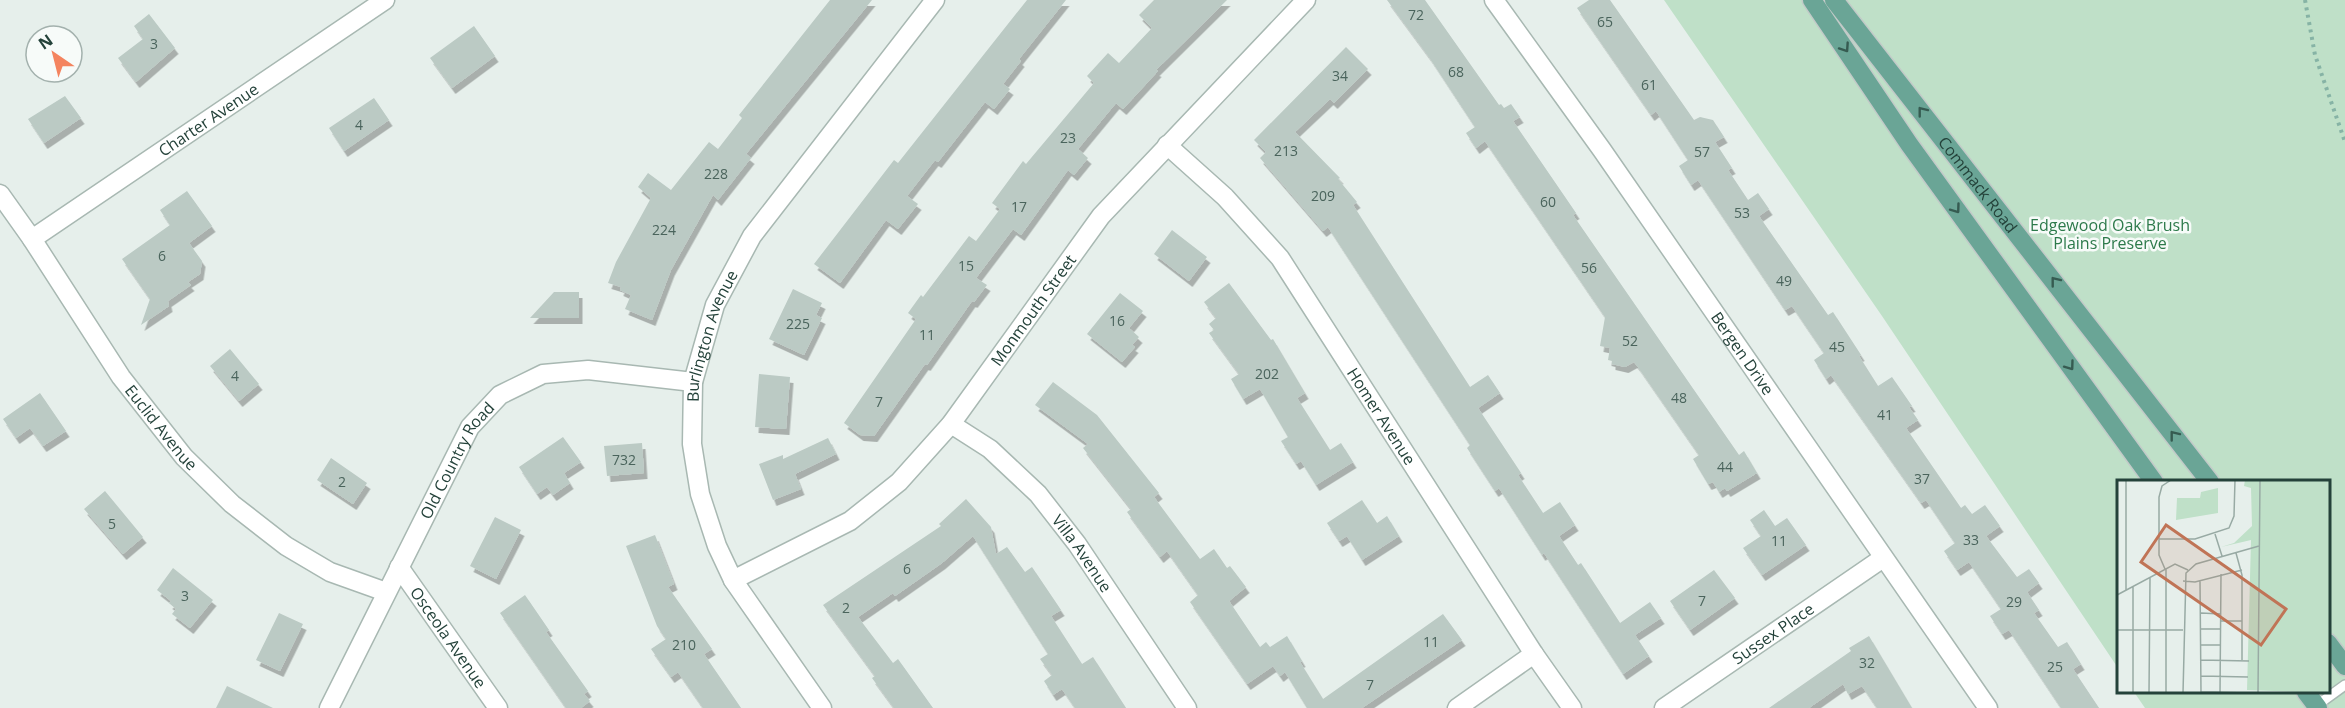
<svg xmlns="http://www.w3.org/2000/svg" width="2345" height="708" viewBox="0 0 2345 708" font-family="'Open Sans',sans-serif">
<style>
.green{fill:#bfe0c8}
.building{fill:#bbcac4;filter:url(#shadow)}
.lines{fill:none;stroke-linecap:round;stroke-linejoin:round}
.service-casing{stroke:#a8b8b2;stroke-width:12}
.minor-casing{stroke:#a8b8b2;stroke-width:21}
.primary-casing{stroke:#c2cac8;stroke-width:21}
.path{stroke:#86b3a5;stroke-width:4;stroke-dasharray:3 4.5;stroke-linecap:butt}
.service{stroke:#fff;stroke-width:9}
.minor{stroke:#fff;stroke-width:18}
.primary{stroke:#6aa596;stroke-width:18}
.oneway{stroke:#365b51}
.labels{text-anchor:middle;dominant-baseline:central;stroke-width:5;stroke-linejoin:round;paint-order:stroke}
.number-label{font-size:14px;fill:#4a645c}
.street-label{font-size:16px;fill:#24423a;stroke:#f7fbf9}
.park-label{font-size:16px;fill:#2d7a4b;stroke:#f7fbf9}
.inset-road{fill:none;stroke:#98aaa4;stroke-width:1.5}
.view{fill:#c07456;fill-opacity:0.15;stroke:#c07456;stroke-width:3}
.inset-edge{fill:none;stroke:#24423a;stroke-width:3}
</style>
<defs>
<filter id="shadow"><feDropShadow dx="3.5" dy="6" stdDeviation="0" flood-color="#0004"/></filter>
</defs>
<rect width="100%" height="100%" fill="#e6efeb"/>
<path class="green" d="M1664,0H2345V708H2145L2134,692H2328V482H2118V668L1882,316Z"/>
<path class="building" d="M830,0H872L746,154L751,158L718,200L713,195L671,270L652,320L625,309L631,295L620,290L621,287L608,283L616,262L651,198L638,187L648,173L671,190L709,142L718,149L742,118L739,115Z
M1027,0H1066L1019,59L1021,61L1003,84L1010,89L994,109L985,102L938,162L935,160L907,196L918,204L898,229L886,220L840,283L814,264L894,160L898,163Z
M1154,0H1227L1156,70L1158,71L1123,109L1116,103L1078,149L1088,158L1074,175L1068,170L1021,235L1013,229L976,278L987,285L974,302L972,301L927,365L925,364L874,436L860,435L844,423L916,319L908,313L921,295L923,297L969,236L976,241L1000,209L992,203L1023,161L1026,164L1094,83L1087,76L1108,53L1119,63L1152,28L1139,15Z
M1387,0H1425L1499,105L1501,104L1504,108L1511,104L1520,117L1513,121L1576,213L1573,215L1739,455L1744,451L1757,473L1727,491L1725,488L1719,492L1713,482L1708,484L1693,459L1699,455L1638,367L1634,362L1625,367L1612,364V361L1608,360L1610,348L1600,346L1605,317L1485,141L1476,148L1466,133L1475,127L1429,57Z
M1589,0H1610L1694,120L1700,117L1713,120L1724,137L1715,142L1732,168L1728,170L1748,200L1758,193L1769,209L1759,216L1828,315L1833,312L1861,355L1859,356L1878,386L1892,377L1912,406L1909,407L1918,420L1906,428L1961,508L1965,505L1972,514L1985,505L2000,526L1986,536L2017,577L2029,569L2039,583L2027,592L2039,610L2034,613L2058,647L2067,642L2081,664L2073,669L2099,708H2061L2009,630L2002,634L1990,616L2001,609L1969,562L1957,570L1944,551L1955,543L1926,500L1921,503L1831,375L1826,379L1814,360L1824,353L1792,306L1785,310L1698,180L1691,185L1679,166L1688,160L1656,111L1651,115L1577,8Z
M149,14L175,48L136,82L118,58L143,39L134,26Z
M474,26L495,56L452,88L430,58Z
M1346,47L1368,69L1334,103L1330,99L1295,132L1340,178L1338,179L1357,202L1353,205L1470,387L1488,375L1500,393L1478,408L1521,473L1518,475L1543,513L1560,502L1575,525L1559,536L1578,565L1581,563L1620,623L1650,602L1661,618L1635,635L1649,656L1623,674L1544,553L1542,555L1499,488L1495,491L1467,448L1470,445L1328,227L1323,231L1260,158L1266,152L1254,140Z
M65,96L81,118L44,143L28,119Z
M374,98L389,120L344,151L329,128Z
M187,191L212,226L189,243L202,261L200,274L188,282L191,285L168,301L169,306L141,325L150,299L122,259L170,225L160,210Z
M1172,230L1207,257L1189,281L1154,254Z
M1229,283L1271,340L1273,339L1305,393L1297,398L1330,450L1341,443L1353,462L1316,485L1301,461L1296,464L1281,441L1288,437L1260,389L1243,399L1231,379L1239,374L1209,333L1214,330L1209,324L1216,318L1204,302Z
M793,289L822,303L816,315L822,318L804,355L769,339Z
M554,292H579V318H530Z
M1120,293L1143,311L1129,328L1139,337L1132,345L1135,347L1122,362L1087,334Z
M230,349L259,384L239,401L210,366Z
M759,374L790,377L786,429L755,427Z
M1053,382L1097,415L1159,493L1154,497L1200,559L1214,549L1227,568L1230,566L1246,587L1229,601L1260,647L1266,642L1270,647L1287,636L1302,661L1300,662L1323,699L1443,614L1462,640L1362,708H1307L1285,672L1280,676L1273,666L1247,684L1190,602L1198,595L1167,551L1160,557L1127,512L1131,509L1083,448L1088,444L1035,405Z
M40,393L66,431L43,446L30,428L16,438L3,419Z
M563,437L581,462L564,473L570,483L553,495L547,487L537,494L519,467Z
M828,438L836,454L795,474L801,489L773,500L759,464L783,455V459Z
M642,443L644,473L607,476L604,446Z
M331,458L367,483L353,504L317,480Z
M105,491L143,537L123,554L84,509Z
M966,499L991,527L996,554L1007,547L1025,572L1032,567L1061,610L1051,616L1082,664L1093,657L1126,708H1075L1062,689L1053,695L1044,681L1052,675L1040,659L1048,654L973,536L942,563L895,596L893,593L858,617L893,663L898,659L933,708H894L872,678L875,676L823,605L941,526L939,524Z
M1362,500L1377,523L1387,516L1399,536L1362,560L1347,536L1339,541L1327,523Z
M1764,510L1775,526L1787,518L1806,545L1762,575L1743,548L1761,536L1750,520Z
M495,517L521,530L496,579L470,566Z
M655,535L674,584L668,587L712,649L704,654L741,708H703L678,672L671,677L651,649L666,639L657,626L626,546Z
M173,568L213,600L190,628L172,614L176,609L169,603L171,601L157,590Z
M1714,570L1735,598L1690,630L1670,601Z
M525,595L549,630L546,632L588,691L584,694L590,701L581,708H566L500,613Z
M279,613L303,624L280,671L256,660Z
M1869,636L1912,708H1877L1862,686L1848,694L1843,684L1809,708H1769L1851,651L1849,648Z
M227,686L273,708H216Z"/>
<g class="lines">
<defs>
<path id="service" d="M2316,706L2345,685"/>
<g id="minor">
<path id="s1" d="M1494,0L1602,150L1988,708"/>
<path id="s2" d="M1167,145L1225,197L1280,258L1534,654L1572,708"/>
<path id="s3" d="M0,194L32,239L121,377L184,457L232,504L286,546L330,572L386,592"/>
<path id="s4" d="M32,239L385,0"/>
<path id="s5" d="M951,424L990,449L1038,494L1077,544L1187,708"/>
<path id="s6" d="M399,567L498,708"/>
<path id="s7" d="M733,580L850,521L899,482L951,424L1101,216L1306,0"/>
<path id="s8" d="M329,708L470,427L500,395L543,374L588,370L693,382"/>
<path id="s9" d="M822,708L733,580L717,546L700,494L692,444L693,382L715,305L752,236L935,0"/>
<path d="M1457,708L1534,654"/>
<path id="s10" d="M1664,708L1883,558"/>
</g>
<g id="primary">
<path d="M1812,0L1909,144L2154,482"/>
<path id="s11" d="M1834,0L2210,482"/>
<path d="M2328,643L2345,666"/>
<path d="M2306,692L2318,708"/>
</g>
</defs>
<use href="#service" class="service-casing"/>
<use href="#minor" class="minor-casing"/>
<use href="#primary" class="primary-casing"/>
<path class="path" d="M2305,0L2315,55L2345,142"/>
<use href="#service" class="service"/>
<use href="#minor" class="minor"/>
<use href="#primary" class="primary"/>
</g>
<defs><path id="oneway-chevron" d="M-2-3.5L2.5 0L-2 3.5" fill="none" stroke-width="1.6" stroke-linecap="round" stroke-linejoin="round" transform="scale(1.5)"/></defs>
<g class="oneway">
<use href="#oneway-chevron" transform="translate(1845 48) rotate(56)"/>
<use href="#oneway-chevron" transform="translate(1922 111) rotate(-128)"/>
<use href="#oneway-chevron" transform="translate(1956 209) rotate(54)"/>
<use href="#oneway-chevron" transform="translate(2055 281) rotate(-128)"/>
<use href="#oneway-chevron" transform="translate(2070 366) rotate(54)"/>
<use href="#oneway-chevron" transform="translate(2174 435) rotate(-128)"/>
</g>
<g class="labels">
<g class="number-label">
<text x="1416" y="14">72</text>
<text x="1605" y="21">65</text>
<text x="154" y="43">3</text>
<text x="1456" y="71">68</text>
<text x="1340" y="75">34</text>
<text x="1649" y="84">61</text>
<text x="359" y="124">4</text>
<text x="1068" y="137">23</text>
<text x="1286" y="150">213</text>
<text x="1702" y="151">57</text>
<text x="716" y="173">228</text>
<text x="1323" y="195">209</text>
<text x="1548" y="201">60</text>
<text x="1019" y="206">17</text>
<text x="1742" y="212">53</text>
<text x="664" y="229">224</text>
<text x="162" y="255">6</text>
<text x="966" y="265">15</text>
<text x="1589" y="267">56</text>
<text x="1784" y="280">49</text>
<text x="1117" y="320">16</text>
<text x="798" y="323">225</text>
<text x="927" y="334">11</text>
<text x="1630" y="340">52</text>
<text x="1837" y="346">45</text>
<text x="1267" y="373">202</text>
<text x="235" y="375">4</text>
<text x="1679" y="397">48</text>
<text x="879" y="401">7</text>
<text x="1885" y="414">41</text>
<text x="624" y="459">732</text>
<text x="1725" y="466">44</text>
<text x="1922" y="478">37</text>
<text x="342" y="481">2</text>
<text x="112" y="523">5</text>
<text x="1971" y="539">33</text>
<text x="1779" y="540">11</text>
<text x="907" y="568">6</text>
<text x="185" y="595">3</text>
<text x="1702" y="600">7</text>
<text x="2014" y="601">29</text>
<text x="846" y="607">2</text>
<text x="1431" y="641">11</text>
<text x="684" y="644">210</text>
<text x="1867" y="662">32</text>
<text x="2055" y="666">25</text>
<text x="1370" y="684">7</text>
</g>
<g class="street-label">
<text stroke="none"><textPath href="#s4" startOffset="213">Charter Avenue</textPath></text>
<text stroke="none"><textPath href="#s11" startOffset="234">Commack Road</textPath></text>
<text stroke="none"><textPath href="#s7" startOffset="412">Monmouth Street</textPath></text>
<text stroke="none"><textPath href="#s9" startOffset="410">Burlington Avenue</textPath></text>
<text stroke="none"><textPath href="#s1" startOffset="432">Bergen Drive</textPath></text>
<text stroke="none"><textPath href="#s2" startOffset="348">Homer Avenue</textPath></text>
<text stroke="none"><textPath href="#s3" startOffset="284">Euclid Avenue</textPath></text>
<text stroke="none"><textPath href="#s8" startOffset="279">Old Country Road</textPath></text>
<text stroke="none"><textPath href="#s5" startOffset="186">Villa Avenue</textPath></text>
<text stroke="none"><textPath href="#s10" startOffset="132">Sussex Place</textPath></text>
<text stroke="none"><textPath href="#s6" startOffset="86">Osceola Avenue</textPath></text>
</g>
<g class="park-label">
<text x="2110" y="225">Edgewood Oak Brush<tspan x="2110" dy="18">Plains Preserve</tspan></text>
</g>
</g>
<g transform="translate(2117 480)">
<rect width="213" height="213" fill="#e6efeb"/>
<path d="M128,0H213V213L130,210L134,60L104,67L117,63L135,46L134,8L127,6ZM101,8V33L59,40L60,18H83L84,12Z" fill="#bfe0c8"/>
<path class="inset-road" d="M9,0V110M98,54L105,76M42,59H78L112,48L117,36L118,0M119,73L125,95V180M48,89L42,75V17L45,6L54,0M66,101L78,102L125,90M83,101L84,213M16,107V213M0,115L58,84L71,90M84,133L104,134M104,141H125M84,149H104M0,150H66M84,165H104M84,180L132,181M84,196L131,197M84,212L132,213M32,213L33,98M49,213V89M66,213L69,93L79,84L142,66M103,213L104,94M141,213L143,0"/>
<path class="view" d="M49,45L169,129L144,165L24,82Z"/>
<rect width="213" height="213" class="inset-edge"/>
</g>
<g transform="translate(54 54) rotate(325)"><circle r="28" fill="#f7fbf9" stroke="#a3b1ad" stroke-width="1.5"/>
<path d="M0-4.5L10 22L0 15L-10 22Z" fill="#f4845f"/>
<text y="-9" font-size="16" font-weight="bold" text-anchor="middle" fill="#24423a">N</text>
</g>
</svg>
